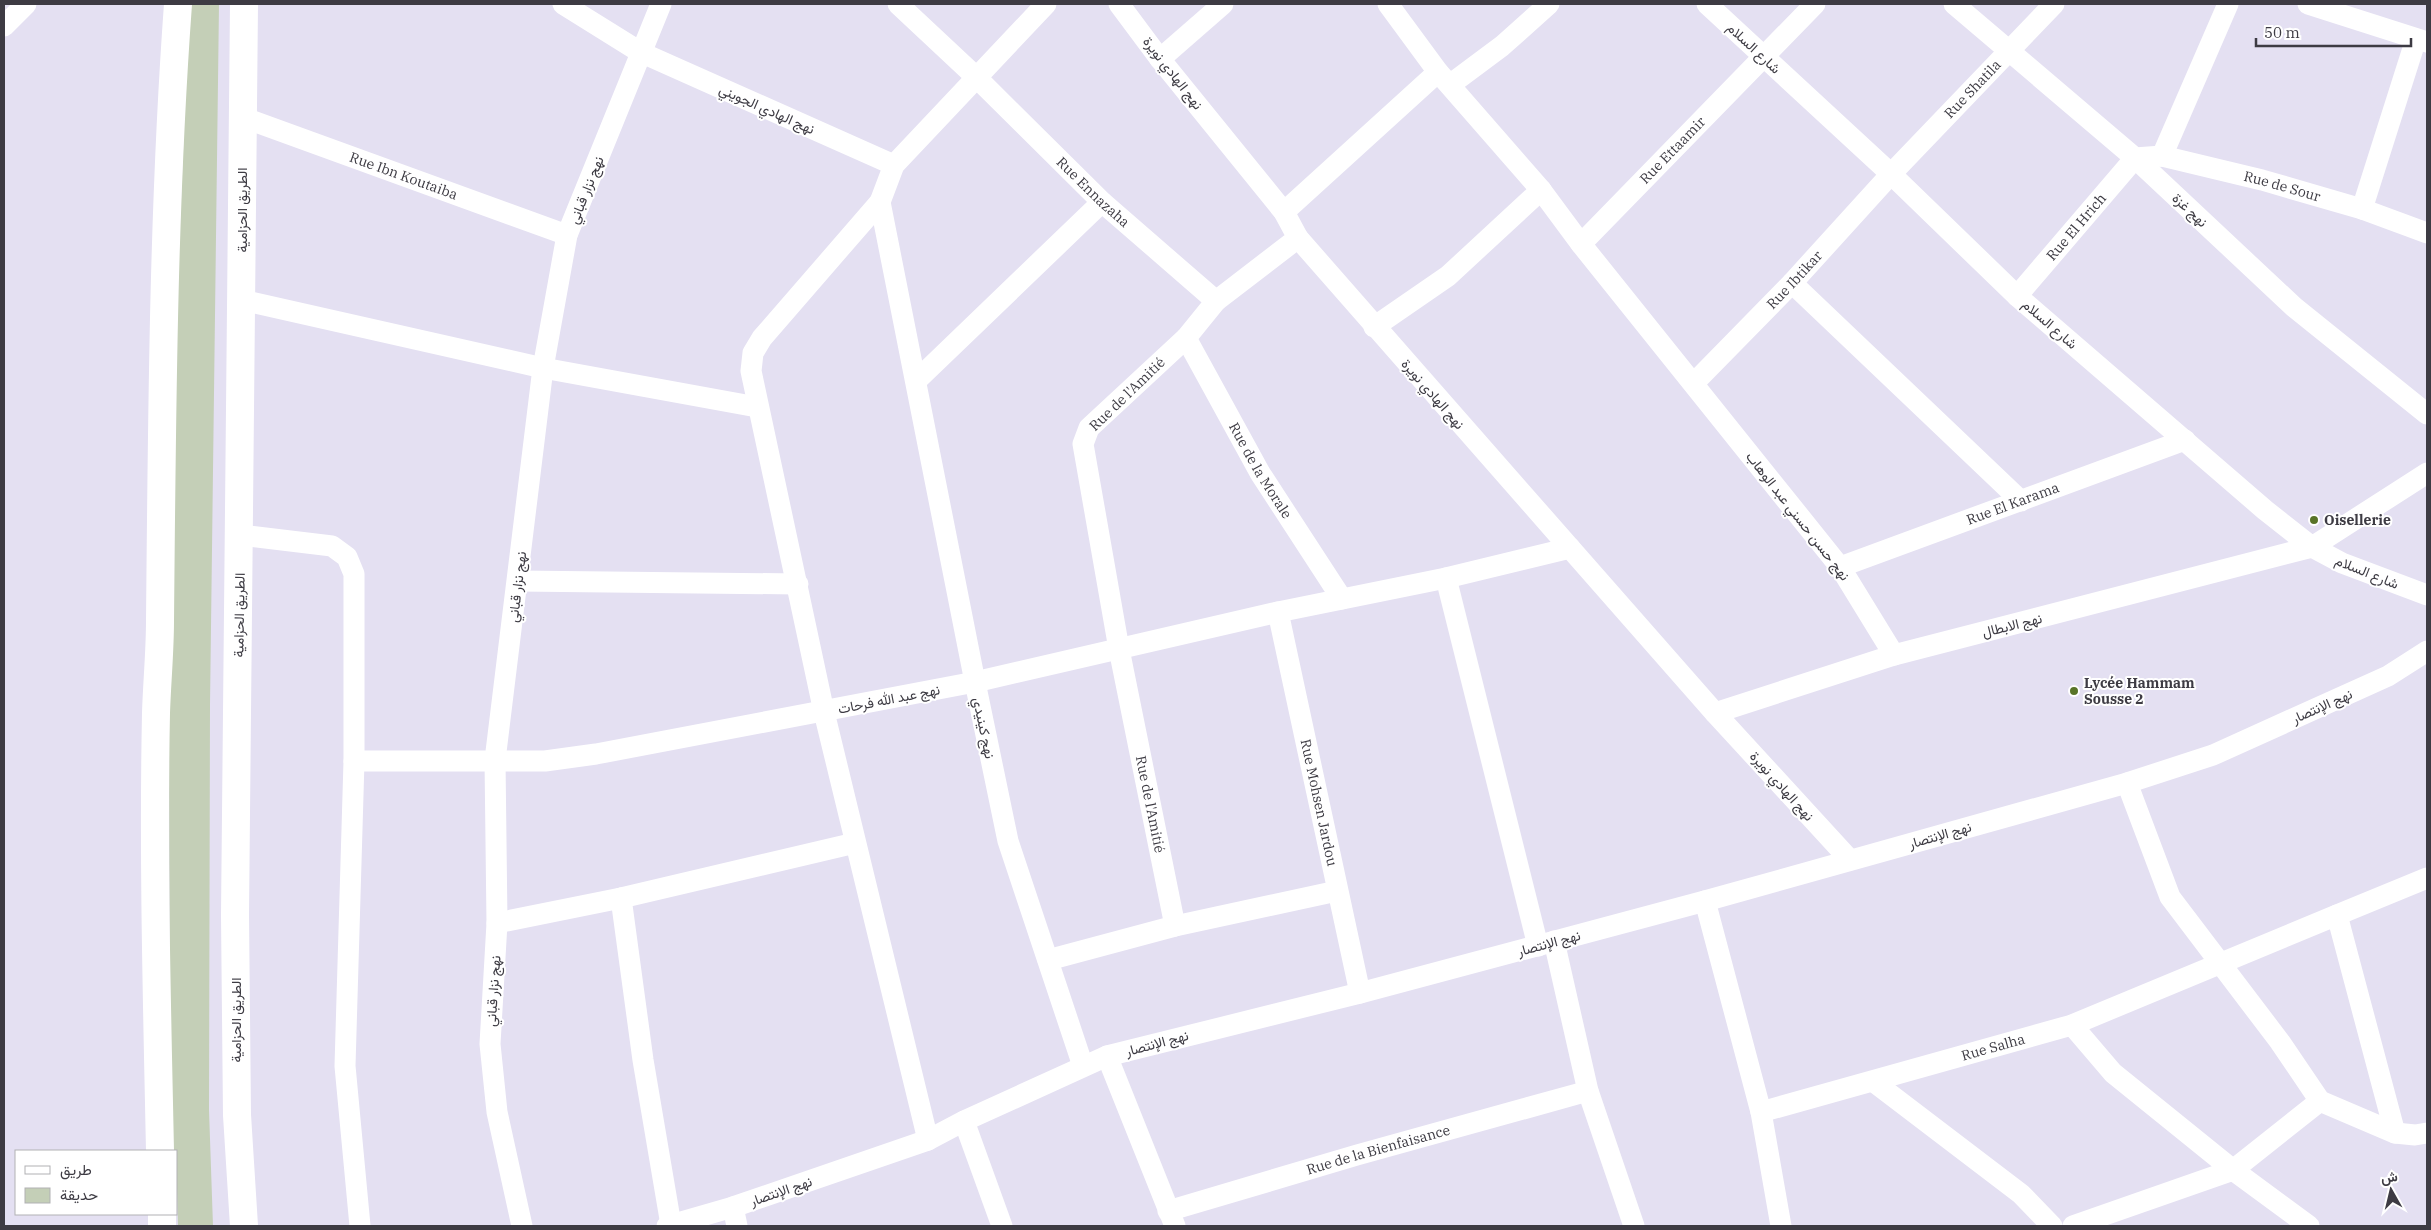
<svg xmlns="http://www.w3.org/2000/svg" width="2431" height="1230" viewBox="0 0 2431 1230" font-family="'IBM Plex Serif',Vazirmatn,serif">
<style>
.green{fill:#c4cfb7}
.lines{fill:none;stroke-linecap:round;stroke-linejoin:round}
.street{stroke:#fff;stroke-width:21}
.highway{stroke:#fff;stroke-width:28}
.poi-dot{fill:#587327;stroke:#fff;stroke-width:2}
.labels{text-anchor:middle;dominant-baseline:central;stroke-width:4;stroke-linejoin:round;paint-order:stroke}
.street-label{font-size:14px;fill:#3d3b43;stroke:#fff}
.poi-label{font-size:14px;font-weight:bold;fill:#3d3b43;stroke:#fff;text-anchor:start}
</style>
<rect width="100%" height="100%" fill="#e4e0f2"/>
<path class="green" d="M189,4H219L210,705L209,1110L213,1226H178L176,1151H173L170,1110L169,716L175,348Z"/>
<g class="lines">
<g class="street">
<path d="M563,4L640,52L894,165"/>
<path id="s1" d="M898,4L976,77L1102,202L1216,301"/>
<path d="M1046,4L894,165L880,202L975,682L1008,841L1083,1066"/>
<path id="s2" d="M1119,4L1160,59L1284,212L1298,238L1216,301L1186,338L1089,428L1083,444L1119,649L1175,926"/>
<path d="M1388,4L1438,72L1541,190L1581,244L1840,567L1894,655"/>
<path d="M1707,4L1891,174L2017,296L2265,510L2312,547L2342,563L2427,595"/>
<path d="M1954,4L2135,158L2294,307L2427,414"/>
<path d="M2308,4L2427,42"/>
<path d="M4,26L26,4"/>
<path d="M1160,59L1223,4"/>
<path d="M1451,84L1502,46L1549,4"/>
<path id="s3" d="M242,117L567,235"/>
<path d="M2162,156L2228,4"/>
<path id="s4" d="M2135,158L2162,156L2262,180L2362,209L2427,233"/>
<path d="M880,202L762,338L753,353L751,371L824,712L928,1140"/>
<path d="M2362,209L2416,39"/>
<path d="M1284,212L1438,72"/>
<path d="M1298,238L1570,548"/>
<path id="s5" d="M1581,244L1815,4"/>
<path d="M1792,283L2021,501"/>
<path id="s6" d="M2017,296L2135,158"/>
<path d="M242,300L543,368L757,407"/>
<path d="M1374,327L1448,276L1541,190"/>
<path id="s7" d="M1186,338L1260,473L1342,599"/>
<path d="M916,381L1102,202"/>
<path id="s8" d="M1694,383L1792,283L1891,174L2054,4"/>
<path d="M240,535L332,546L347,557L354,574V761L345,1066L360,1226"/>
<path id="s9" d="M1840,567L2185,440"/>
<path d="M1446,578L1538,946"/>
<path d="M518,581L798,584"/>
<path id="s10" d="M1278,612L1360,993"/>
<path d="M1715,713L1894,655L2312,547L2427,473"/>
<path d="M354,761H545L596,754L975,682L1278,612L1446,578L1570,548L1715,713L1850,860"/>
<path d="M2127,783L2170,897L2280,1042L2320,1101L2395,1133L2415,1135L2427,1133"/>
<path d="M621,898L643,1060L671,1225"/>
<path d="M1705,901L1761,1112L1781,1226"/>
<path d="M2337,915L2427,878"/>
<path d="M497,923L621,898L855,843"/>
<path d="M1554,941L1588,1091L1634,1226"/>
<path d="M1048,960L1175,926L1337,891"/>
<path d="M2072,1025L2113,1073L2233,1170L2309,1226"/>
<path d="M1107,1056L1175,1226"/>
<path d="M1874,1082L2021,1194L2052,1226"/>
<path id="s11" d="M1761,1112L2072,1025L2337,915L2395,1133"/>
<path d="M964,1121L1002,1226"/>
<path d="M733,1207L737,1226"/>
<path id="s12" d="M1168,1211L1357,1155L1588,1091"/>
<path d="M522,1226L497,1112L490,1044L497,923L495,760L543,368L567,235L661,4"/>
<path d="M667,1226L733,1207L928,1140L964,1121L1107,1056L1360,993L1705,901L2127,783L2213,755L2388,676L2427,651"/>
<path d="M2073,1226L2233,1170L2320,1101"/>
</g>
<path class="highway" d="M160,1151C157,1005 153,859 156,713C157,682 160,651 160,621C162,415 163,209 178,4
M162,1214V1226
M244,1226L237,1115L235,915L244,4"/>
</g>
<g class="poi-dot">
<circle cx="2314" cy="520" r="5"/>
<circle cx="2074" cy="691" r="5"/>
</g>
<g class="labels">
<g class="street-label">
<text transform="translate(1754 48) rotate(43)">شارع السلام</text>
<text transform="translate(1173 73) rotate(52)">نهج الهادي نويرة</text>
<text stroke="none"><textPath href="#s8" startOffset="405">Rue Shatila</textPath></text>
<text transform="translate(767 109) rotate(24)">نهج الهادي الجويني</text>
<text stroke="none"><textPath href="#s5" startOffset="131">Rue Ettaamir</textPath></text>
<text stroke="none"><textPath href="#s3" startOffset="172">Rue Ibn Koutaiba</textPath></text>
<text stroke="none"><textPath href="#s4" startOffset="151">Rue de Sour</textPath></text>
<text transform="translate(586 190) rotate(-68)">نهج نزار قباني</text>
<text stroke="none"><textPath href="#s1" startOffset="271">Rue Ennazaha</textPath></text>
<text transform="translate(242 210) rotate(-90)">الطريق الحزامية</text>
<text transform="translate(2190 210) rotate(43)">نهج غزة</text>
<text stroke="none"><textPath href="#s6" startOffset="91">Rue El Hrich</textPath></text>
<text stroke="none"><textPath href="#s8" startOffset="144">Rue Ibtikar</textPath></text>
<text transform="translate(2050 324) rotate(41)">شارع السلام</text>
<text transform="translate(1127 394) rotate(-44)">Rue de l'Amitié</text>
<text transform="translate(1433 394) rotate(49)">نهج الهادي نويرة</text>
<text stroke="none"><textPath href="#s7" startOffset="152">Rue de la Morale</textPath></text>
<text stroke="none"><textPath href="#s9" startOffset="184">Rue El Karama</textPath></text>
<text transform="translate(1798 516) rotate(52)">نهج حسن حسني عبد الوهاب</text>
<text transform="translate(2367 572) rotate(22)">شارع السلام</text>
<text transform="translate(517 587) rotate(-83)">نهج نزار قباني</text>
<text transform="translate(239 615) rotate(-89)">الطريق الحزامية</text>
<text transform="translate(2012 625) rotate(-14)">نهج الابطال</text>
<text transform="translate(889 699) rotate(-11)">نهج عبد الله فرحات</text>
<text transform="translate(2322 706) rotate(-24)">نهج الإنتصار</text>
<text transform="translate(984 728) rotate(78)">نهج كينيدي</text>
<text transform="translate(1782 786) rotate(48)">نهج الهادي نويرة</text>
<text stroke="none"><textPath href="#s10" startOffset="195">Rue Mohsen Jardou</textPath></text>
<text stroke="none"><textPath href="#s2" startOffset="962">Rue de l'Amitié</textPath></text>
<text transform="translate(1940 835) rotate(-16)">نهج الإنتصار</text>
<text transform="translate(1549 943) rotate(-15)">نهج الإنتصار</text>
<text transform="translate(493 991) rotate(-86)">نهج نزار قباني</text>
<text transform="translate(236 1020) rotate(-90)">الطريق الحزامية</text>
<text transform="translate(1157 1043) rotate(-15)">نهج الإنتصار</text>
<text stroke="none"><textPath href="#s11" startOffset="241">Rue Salha</textPath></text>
<text stroke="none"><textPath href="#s12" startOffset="219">Rue de la Bienfaisance</textPath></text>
<text transform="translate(781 1191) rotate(-19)">نهج الإنتصار</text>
</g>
<g class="poi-label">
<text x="2324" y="520">Oisellerie</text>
<text x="2084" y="683">Lycée Hammam<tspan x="2084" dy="16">Sousse 2</tspan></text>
</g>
</g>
<rect width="2431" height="1230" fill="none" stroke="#3d3b43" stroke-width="10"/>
<rect x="15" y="1150" width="162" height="65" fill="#ffffff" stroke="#b1b1b4"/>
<rect x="25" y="1166" width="25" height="8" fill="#ffffff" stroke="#b1b1b4"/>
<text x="60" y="1175" font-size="15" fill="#3d3b43">طريق</text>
<rect x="25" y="1188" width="25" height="15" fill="#c4cfb7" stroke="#b1b1b4"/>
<text x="60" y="1200" font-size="15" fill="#3d3b43">حديقة</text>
<g transform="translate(2391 1190) rotate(352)" stroke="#ffffff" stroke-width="4" paint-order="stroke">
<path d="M0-4L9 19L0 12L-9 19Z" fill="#3d3b43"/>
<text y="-8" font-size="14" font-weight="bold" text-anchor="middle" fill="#3d3b43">ش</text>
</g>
<path d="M2256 38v8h155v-8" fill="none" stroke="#3d3b43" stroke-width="2.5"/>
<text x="2264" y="38" font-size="15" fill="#3d3b43" stroke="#ffffff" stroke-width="4" paint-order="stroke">50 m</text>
</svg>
